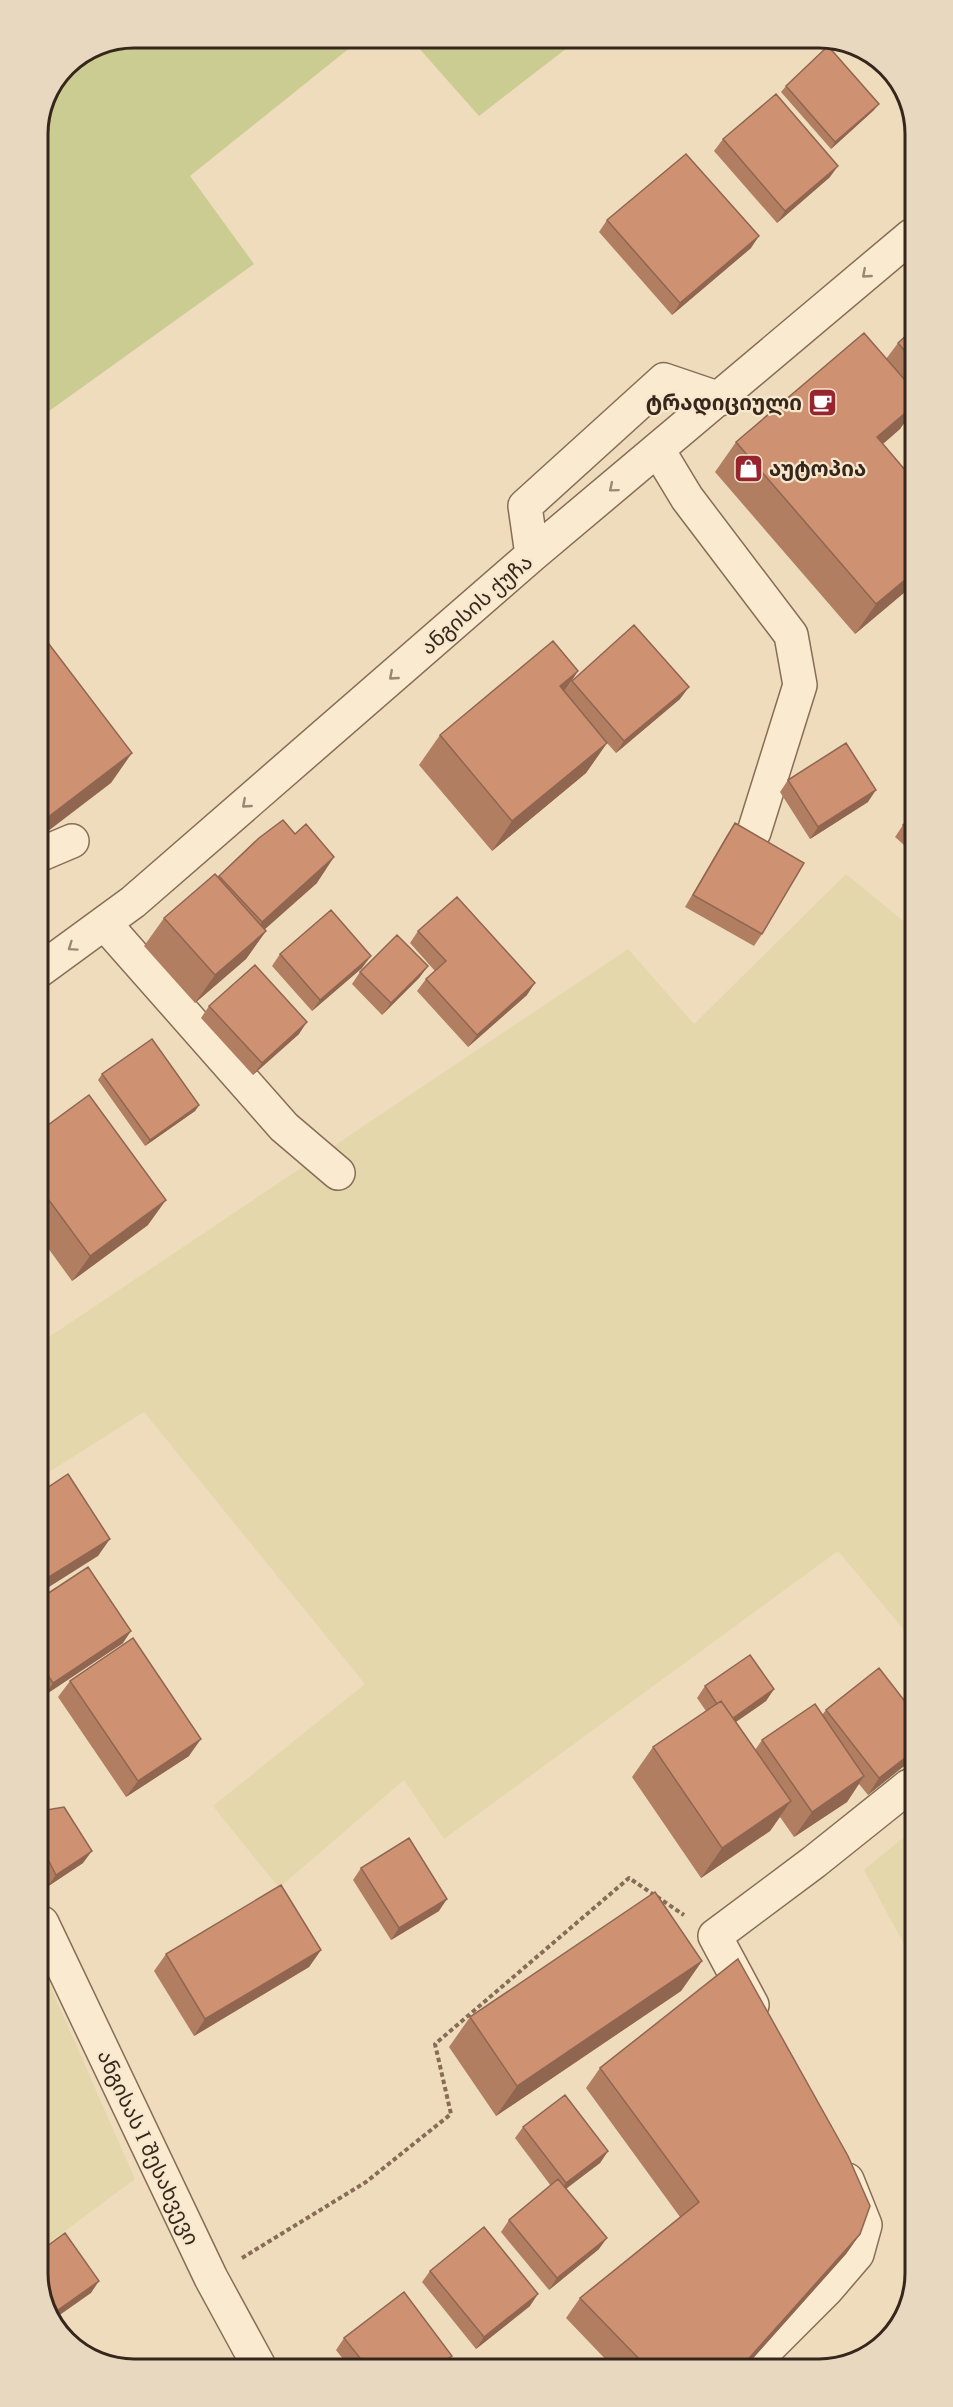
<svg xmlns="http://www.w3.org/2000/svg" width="953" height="2407" viewBox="0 0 953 2407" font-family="'PT Serif','Noto Sans Georgian',serif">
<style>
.farmland{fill:#e4d7ab}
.green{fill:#cacc91}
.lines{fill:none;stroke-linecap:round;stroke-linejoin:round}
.minor-casing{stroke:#876d56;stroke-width:36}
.path{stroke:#876d56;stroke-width:4;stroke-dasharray:4.5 3;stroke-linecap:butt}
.minor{stroke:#f9ead0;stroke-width:33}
.wall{fill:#b17e62}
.shaded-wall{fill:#906650}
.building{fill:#ce9272;stroke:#906650;stroke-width:1.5}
.oneway{stroke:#988876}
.labels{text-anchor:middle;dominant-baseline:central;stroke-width:4.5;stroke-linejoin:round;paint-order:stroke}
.poi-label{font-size:21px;font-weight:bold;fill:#36261b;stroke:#f6e7cd;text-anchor:end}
.street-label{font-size:21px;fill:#36261b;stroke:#f6e7cd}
.rim{fill:none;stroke:#36261b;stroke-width:3}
</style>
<rect width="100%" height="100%" fill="#efdcbd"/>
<path class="farmland" d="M846,874L912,928L914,1642L838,1551L444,1839L404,1780L279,1888L213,1806L365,1684L144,1412L41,1477L40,1343L628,949L694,1024Z
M914,1829L915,1965L864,1870Z
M45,1974L135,2179L42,2248V1977Z"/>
<path class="green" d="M134,38H362L190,176L254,264L38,419V128L66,65Z
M410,38H580L479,116Z"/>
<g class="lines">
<defs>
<path id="minor" d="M658,450L687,498L791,635L800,685L754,832
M532,555L525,506L664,380L720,399
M39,855L72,841
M105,924L284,1127L338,1173
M40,970L133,902L532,555L911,236
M42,1923L211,2278L260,2368
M752,2005L715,1936L814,1862L909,1786
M751,2365L827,2289L857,2254L865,2225L847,2180"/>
</defs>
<use href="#minor" class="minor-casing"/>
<path class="path" d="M242,2258L366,2182L451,2114L435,2044L629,1878L684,1915"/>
<use href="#minor" class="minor"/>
</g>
<path class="wall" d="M786,86L874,110L831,149L781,92Z
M723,139L830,177L777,223L714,151Z
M607,220L751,248L672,315L599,232Z
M911,331V413L900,429L883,444L911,477L912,586L855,634L715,472L736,442L886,359L898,343Z
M578,671L565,692L572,681L680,699L616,753L607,743L586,773L492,851L419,765L440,735Z
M788,780L868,802L810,839L780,792Z
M912,816V852L895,837L903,825Z
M735,823L762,934L754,946L685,907L727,835Z
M219,876L317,883L264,929L266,931L246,959L195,1003L144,946L164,918Z
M418,931L527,995L468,1047L417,991L426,979L435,971L410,943Z
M280,954L362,968L312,1011L272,966Z
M428,966L419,978L382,1015L352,984L360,972Z
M209,1006L299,1034L253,1075L201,1018Z
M102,1074L199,1105L195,1111L145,1146L98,1080Z
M40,1131L148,1225L72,1281L40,1237Z
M41,1598L123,1643L45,1695L41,1689Z
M70,1681L189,1756L126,1797L58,1697Z
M705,1686L774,1689L766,1701L736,1722L755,1750L762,1740L822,1715L826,1710L914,1713V1758L868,1795L859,1784L847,1802L794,1837L780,1817L770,1831L701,1878L632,1777L653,1747L706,1711L697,1698Z
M41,1811L83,1863L47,1887L42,1875Z
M361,1868L439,1911L391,1940L353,1880Z
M321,1950L309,1967L194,2036L154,1971L166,1954Z
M702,1961L681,1991L496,2116L449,2047L470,2017Z
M600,2068L860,2234L846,2254L747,2365L612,2366L566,2318L580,2298L680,2217L586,2088Z
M523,2127L608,2151L600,2163L566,2188L599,2249L549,2290L501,2232L509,2220L551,2186L515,2138Z
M430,2271L530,2306L476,2349L422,2282Z
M344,2338L452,2356L444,2367L350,2368L336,2350Z"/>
<path class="shaded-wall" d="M879,104L874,110L831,149L835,142Z
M838,166L830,177L777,223L785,211Z
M759,236L751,248L672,315L680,303Z
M911,408V413L900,429L856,467L877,437Z
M912,574V586L855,634L876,604Z
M578,671L557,701L560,686Z
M689,687L680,699L616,753L624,741Z
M607,743L586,773L492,851L512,821Z
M132,753L111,783L39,838V824Z
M876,790L868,802L810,839L818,827Z
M334,857L317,883L244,948L262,922Z
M266,931L246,959L195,1003L215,975Z
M371,956L362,968L312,1011L320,1000Z
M428,966L419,978L382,1015L391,1003Z
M535,983L527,995L468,1047L477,1035Z
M307,1022L299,1034L253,1075L262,1063Z
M199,1105L195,1111L145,1146L150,1140Z
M166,1200L148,1225L72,1281L90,1256Z
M110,1539L98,1556L41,1592V1582Z
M131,1631L123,1643L45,1695L53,1683Z
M774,1689L766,1701L721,1732L729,1720Z
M201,1739L189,1756L126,1797L138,1781Z
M914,1751V1758L868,1795L879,1778Z
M864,1776L847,1802L794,1837L812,1812Z
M791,1801L770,1831L701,1878L722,1848Z
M92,1851L83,1863L47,1887L56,1875Z
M447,1899L439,1911L391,1940L399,1928Z
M321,1950L309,1967L194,2036L205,2019Z
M702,1961L681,1991L496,2116L517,2086Z
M608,2151L600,2163L558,2195L566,2183Z
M860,2234L846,2254L747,2365H743Z
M607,2238L599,2249L549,2290L557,2278Z
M99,2281L91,2293L54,2319L51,2315Z
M538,2294L530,2306L476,2349L484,2337Z
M452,2356L444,2367H437Z"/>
<path class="building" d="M828,46L879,104L835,142L786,86Z
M776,94L838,166L785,211L723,139Z
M686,154L759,236L680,303L607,220Z
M911,331V358L898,343Z
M864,333L911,387V408L877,437L911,477L912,574L876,604L736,442Z
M634,625L689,687L624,741L572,681Z
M39,631L132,753L39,824Z
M553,641L578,671L560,686L607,743L512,821L440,735Z
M846,743L876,790L818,827L788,780Z
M912,816V833L903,825Z
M283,820L295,834L306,824L334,857L262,922L219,876L259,838Z
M735,823L804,863L762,934L693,895Z
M215,874L266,931L215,975L164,918Z
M457,897L535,983L477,1035L426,979L446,961L418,931Z
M331,910L371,956L320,1000L280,954Z
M397,935L428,966L391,1003L360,972Z
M255,965L307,1022L262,1063L209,1006Z
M152,1039L199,1105L150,1140L102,1074Z
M89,1095L166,1200L90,1256L40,1188V1131Z
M68,1474L110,1539L41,1582V1492Z
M88,1567L131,1631L53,1683L41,1665V1598Z
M133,1638L201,1739L138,1781L70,1681Z
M750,1655L774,1689L733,1718L721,1701L717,1704L705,1686Z
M879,1668L914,1713V1751L879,1778L826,1710Z
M721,1701L791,1801L722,1848L653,1747Z
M815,1704L864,1776L812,1812L762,1740Z
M64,1807L92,1851L56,1875L41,1846V1811Z
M409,1838L447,1899L399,1928L361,1868Z
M281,1885L321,1950L205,2019L166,1954Z
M655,1892L702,1961L517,2086L470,2017Z
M738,1959L848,2156L870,2206L860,2234L743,2365L646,2366L580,2298L699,2202L600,2068Z
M565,2095L608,2151L566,2183L523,2127Z
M558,2179L607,2238L557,2278L509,2220Z
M484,2227L538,2294L484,2337L430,2271Z
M65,2233L99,2281L51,2315L42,2304V2250Z
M404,2292L452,2356L437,2367L368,2368L344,2338Z"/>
<defs><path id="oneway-chevron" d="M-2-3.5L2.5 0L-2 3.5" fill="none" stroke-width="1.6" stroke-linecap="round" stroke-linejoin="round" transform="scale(1.5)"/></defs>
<g class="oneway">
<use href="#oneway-chevron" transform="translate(866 274) rotate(139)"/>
<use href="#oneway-chevron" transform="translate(613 488) rotate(140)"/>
<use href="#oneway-chevron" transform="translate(393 676) rotate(139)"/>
<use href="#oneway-chevron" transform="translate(246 804) rotate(139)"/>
<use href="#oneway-chevron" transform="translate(72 947) rotate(145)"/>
</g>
<defs>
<symbol id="cafe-square" viewBox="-11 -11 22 22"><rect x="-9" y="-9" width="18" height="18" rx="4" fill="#97252e" stroke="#f6e7cd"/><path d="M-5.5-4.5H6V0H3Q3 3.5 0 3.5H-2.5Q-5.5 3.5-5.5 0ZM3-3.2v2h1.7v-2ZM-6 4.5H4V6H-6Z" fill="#fff"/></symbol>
<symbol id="shop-square" viewBox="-11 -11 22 22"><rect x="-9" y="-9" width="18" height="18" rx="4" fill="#97252e" stroke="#f6e7cd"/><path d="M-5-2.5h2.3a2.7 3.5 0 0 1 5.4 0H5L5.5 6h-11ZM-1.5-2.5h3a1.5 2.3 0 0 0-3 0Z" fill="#fff"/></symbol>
</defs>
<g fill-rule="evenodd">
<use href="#cafe-square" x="806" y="386" width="33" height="33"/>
<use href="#shop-square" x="732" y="452" width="33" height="33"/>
</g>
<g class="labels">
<g class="poi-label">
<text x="802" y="402">ტრადიციული</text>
<text x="769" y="468" text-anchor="start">აუტოპია</text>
</g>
<g class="street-label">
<text transform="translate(476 604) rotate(-41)">ანგისის ქუჩა</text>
<text transform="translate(149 2147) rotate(65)">ანგისას I შესახვევი</text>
</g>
</g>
<path d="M0 0H953V2407H0ZM134 48H819A86 86 0 0 1 905 134V2273A86 86 0 0 1 819 2359H134A86 86 0 0 1 48 2273V134A86 86 0 0 1 134 48Z" fill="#e7d8bf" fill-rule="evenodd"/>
<path class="rim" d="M134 48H819A86 86 0 0 1 905 134V2273A86 86 0 0 1 819 2359H134A86 86 0 0 1 48 2273V134A86 86 0 0 1 134 48Z"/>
</svg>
